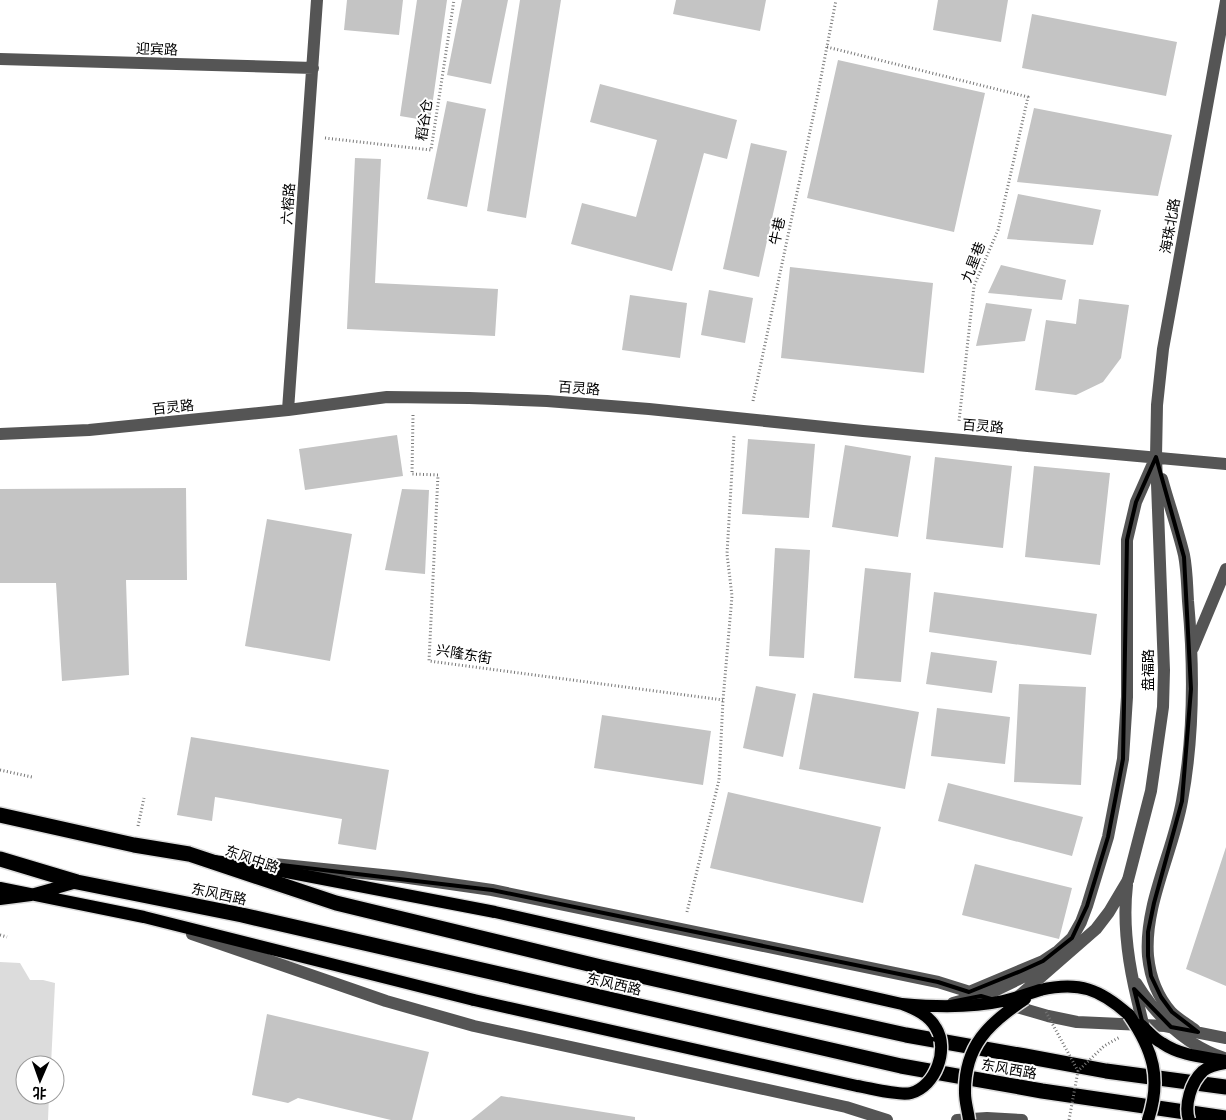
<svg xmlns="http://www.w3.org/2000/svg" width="1226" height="1120" viewBox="0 0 1226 1120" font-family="'Roboto Condensed','Noto Sans SC',sans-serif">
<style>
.green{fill:#dcdcdc}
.building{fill:#c4c4c4}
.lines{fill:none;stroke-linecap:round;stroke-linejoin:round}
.major-casing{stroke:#dbdbdb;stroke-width:15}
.highway-casing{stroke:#dbdbdb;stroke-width:18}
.path{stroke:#777;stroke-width:3;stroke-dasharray:1 2.5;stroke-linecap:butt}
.minor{stroke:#555;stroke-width:12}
.major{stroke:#000;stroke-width:12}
.highway{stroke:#000;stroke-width:15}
.major-bridge-casing{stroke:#dbdbdb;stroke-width:15;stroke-linecap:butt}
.path-bridge{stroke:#777;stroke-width:3;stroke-dasharray:1 2.5;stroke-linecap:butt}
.minor-bridge{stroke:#555;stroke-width:12}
.major-bridge{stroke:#000;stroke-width:12}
.marked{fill:none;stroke:#000;stroke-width:4;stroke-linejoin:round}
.labels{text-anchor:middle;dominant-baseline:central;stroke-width:4;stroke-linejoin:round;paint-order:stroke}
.street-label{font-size:14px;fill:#000;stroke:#fff}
</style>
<rect width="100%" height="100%" fill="#fff"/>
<path class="green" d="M0,962L20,963L30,980H43L55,983L51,1065H25V1095H49L48,1120H0Z"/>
<path class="building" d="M347,0H403L399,35L344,30Z
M417,0H447L430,121L400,116Z
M462,0H508L491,84L447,75Z
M520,0H561L526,218L487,211Z
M676,0H766L760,31L673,14Z
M938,0H1008L1001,42L933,30Z
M1032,14L1177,42L1166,96L1022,68Z
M838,60L985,93L954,232L807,198Z
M600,84L737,120L727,159L704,153L672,271L571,244L582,203L636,217L657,140L590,122Z
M447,101L486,109L467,207L427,199Z
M1034,108L1172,135L1158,196L1017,182Z
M751,143L787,151L759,277L723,269Z
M355,158L381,159L375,283L498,289L495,336L347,329Z
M1018,194L1101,210L1093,245L1007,239Z
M1001,265L1066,280L1062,300L988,293Z
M790,267L933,283L924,373L781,358Z
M709,290L753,298L745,343L701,335Z
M630,295L687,303L680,358L622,350Z
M1079,299L1129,305L1121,358L1103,382L1076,395L1035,390L1046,320L1076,324Z
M986,303L1032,309L1025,341L976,346Z
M397,435L403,476L305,490L299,449Z
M748,439L815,444L809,518L742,514Z
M845,445L911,456L898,537L832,527Z
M935,457L1012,466L1003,548L926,539Z
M1034,466L1110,473L1100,565L1025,557Z
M186,488L187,580H126L129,675L62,681L56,583H0V489Z
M402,489L429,490L425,574L385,570Z
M267,519L352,534L330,661L245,646Z
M775,548L810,550L804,658L769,656Z
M865,568L911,573L901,682L854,678Z
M934,592L1097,614L1091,655L929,632Z
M931,652L997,661L992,693L926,684Z
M1019,684L1086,687L1081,785L1014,782Z
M756,686L796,694L783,757L743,748Z
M813,693L919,712L905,789L799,769Z
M937,708L1010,717L1005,764L931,756Z
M602,715L711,731L703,785L594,768Z
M191,737L389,770L376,850L338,844L342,819L215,797L212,821L177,815Z
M948,783L1083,817L1072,856L938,821Z
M728,792L881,827L863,903L710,868Z
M1226,847V986L1186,969Z
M975,864L1072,888L1059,939L962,915Z
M267,1014L429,1052L412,1120H391L298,1098L288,1103L252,1095Z
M501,1096L635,1117V1120H471Z"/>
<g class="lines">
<defs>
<path id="major" d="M228,861L495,912
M0,888L144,917L474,1000
M0,899L31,895L77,882
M1040,990C1079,981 1100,989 1129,1015"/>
<path id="highway" d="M0,815L134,845L189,854L336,903L601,967L761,1003L906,1035L1025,1056L1106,1071L1226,1087
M0,859L77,882L242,915L901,1066L1042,1091L1226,1118"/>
</defs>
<use href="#major" class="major-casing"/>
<use href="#highway" class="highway-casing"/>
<path class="path" d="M827,47L1028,97L998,230L974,286L959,421
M325,138L431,150L454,0
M753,401L816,103L836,0
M413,415L412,474L438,475L429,661L723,700
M0,770L32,777
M138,826L144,798
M687,912L719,780L723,700L732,596L727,554L734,436
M0,935L7,937"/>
<path class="minor" d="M0,59L313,68
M288,410L317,0
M0,434L89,430L288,410L387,397L469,398L547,401L649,409L863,431L1226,464
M1162,479C1169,504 1178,530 1184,555C1187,570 1187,586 1188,601C1194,667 1194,736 1182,801C1173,852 1144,905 1148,956C1150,976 1157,996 1171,1012C1178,1019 1187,1024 1195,1030
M1193,648L1226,569
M264,863L402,877L492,890L938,982L986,997
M1128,880L1151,791L1163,707L1164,670L1156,457L1157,405L1163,349L1226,1
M192,934L386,1001L474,1026L846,1107L887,1120
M969,992L1043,961L1058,951L1072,938L1081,922L1087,906L1108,837L1123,759L1127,697V540L1136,502L1155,459
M1007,1004L1048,1016L1077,1022L1165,1026L1226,1038
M957,1120L987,1118L1022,1120"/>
<use href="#major" class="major"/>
<use href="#highway" class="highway"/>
<defs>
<path id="major-bridge" d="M495,912L902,1004C935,1007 971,1008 1003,1001C1016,998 1028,994 1040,990
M474,1000L857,1086C870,1088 900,1096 911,1093C936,1086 949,1049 936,1028C929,1015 915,1009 902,1004
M1129,1015C1153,1050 1162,1078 1148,1120
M1141,1025C1148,1031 1154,1039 1162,1043C1181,1056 1204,1057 1226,1061
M969,1120C968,1111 965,1102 965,1093C964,1046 989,1023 1025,999
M1189,1120C1184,1105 1191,1082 1203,1071C1209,1066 1219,1064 1226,1063"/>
</defs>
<use href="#major-bridge" class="major-bridge-casing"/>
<path class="path-bridge" d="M1046,1012L1078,1071
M1069,1120L1078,1071L1104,1046L1120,1037"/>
<path class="minor-bridge" d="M1127,885C1121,936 1133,986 1146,1035
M1136,983C1157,1017 1185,1045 1224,1058
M1018,997L1096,929L1109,912L1128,880
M953,1003L992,992L1048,965"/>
<use href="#major-bridge" class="major-bridge"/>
</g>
<path class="marked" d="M1156,457L1184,557L1191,689L1182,801L1154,903L1148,932V956L1151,976L1161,997L1172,1012L1198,1032L1171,1027L1134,989L1143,1025L1096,991L1065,986L1001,1002L981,996L920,1008L937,1028L941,1041L390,917L288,888L189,854L492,890L938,982L969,992L1021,971L1043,961L1072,938L1087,906L1108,837L1123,759L1127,540L1136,502Z"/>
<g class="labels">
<g class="street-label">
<text transform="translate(157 49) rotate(2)">迎宾路</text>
<text transform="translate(424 120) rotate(-81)">稻谷仓</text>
<text transform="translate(288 204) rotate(-86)">六榕路</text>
<text transform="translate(1170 226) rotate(-80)">海珠北路</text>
<text transform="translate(777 231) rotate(-78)">牛巷</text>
<text transform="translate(973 262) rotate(-69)">九星巷</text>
<text transform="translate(579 388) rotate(4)">百灵路</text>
<text transform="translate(173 407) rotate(-6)">百灵路</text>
<text transform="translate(983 426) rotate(5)">百灵路</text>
<text transform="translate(464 654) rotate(9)">兴隆东街</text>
<text transform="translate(1148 670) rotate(-90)">盘福路</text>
<text transform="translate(252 859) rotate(19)">东风中路</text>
<text transform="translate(219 894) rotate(12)">东风西路</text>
<text transform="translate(614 984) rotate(13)">东风西路</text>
<text transform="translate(1009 1069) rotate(10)">东风西路</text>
</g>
</g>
<g transform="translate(40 1080) rotate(182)"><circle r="24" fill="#ffffff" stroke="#999999"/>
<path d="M0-4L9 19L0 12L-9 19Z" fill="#000000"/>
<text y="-8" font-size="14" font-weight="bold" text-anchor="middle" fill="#000000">北</text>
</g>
</svg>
